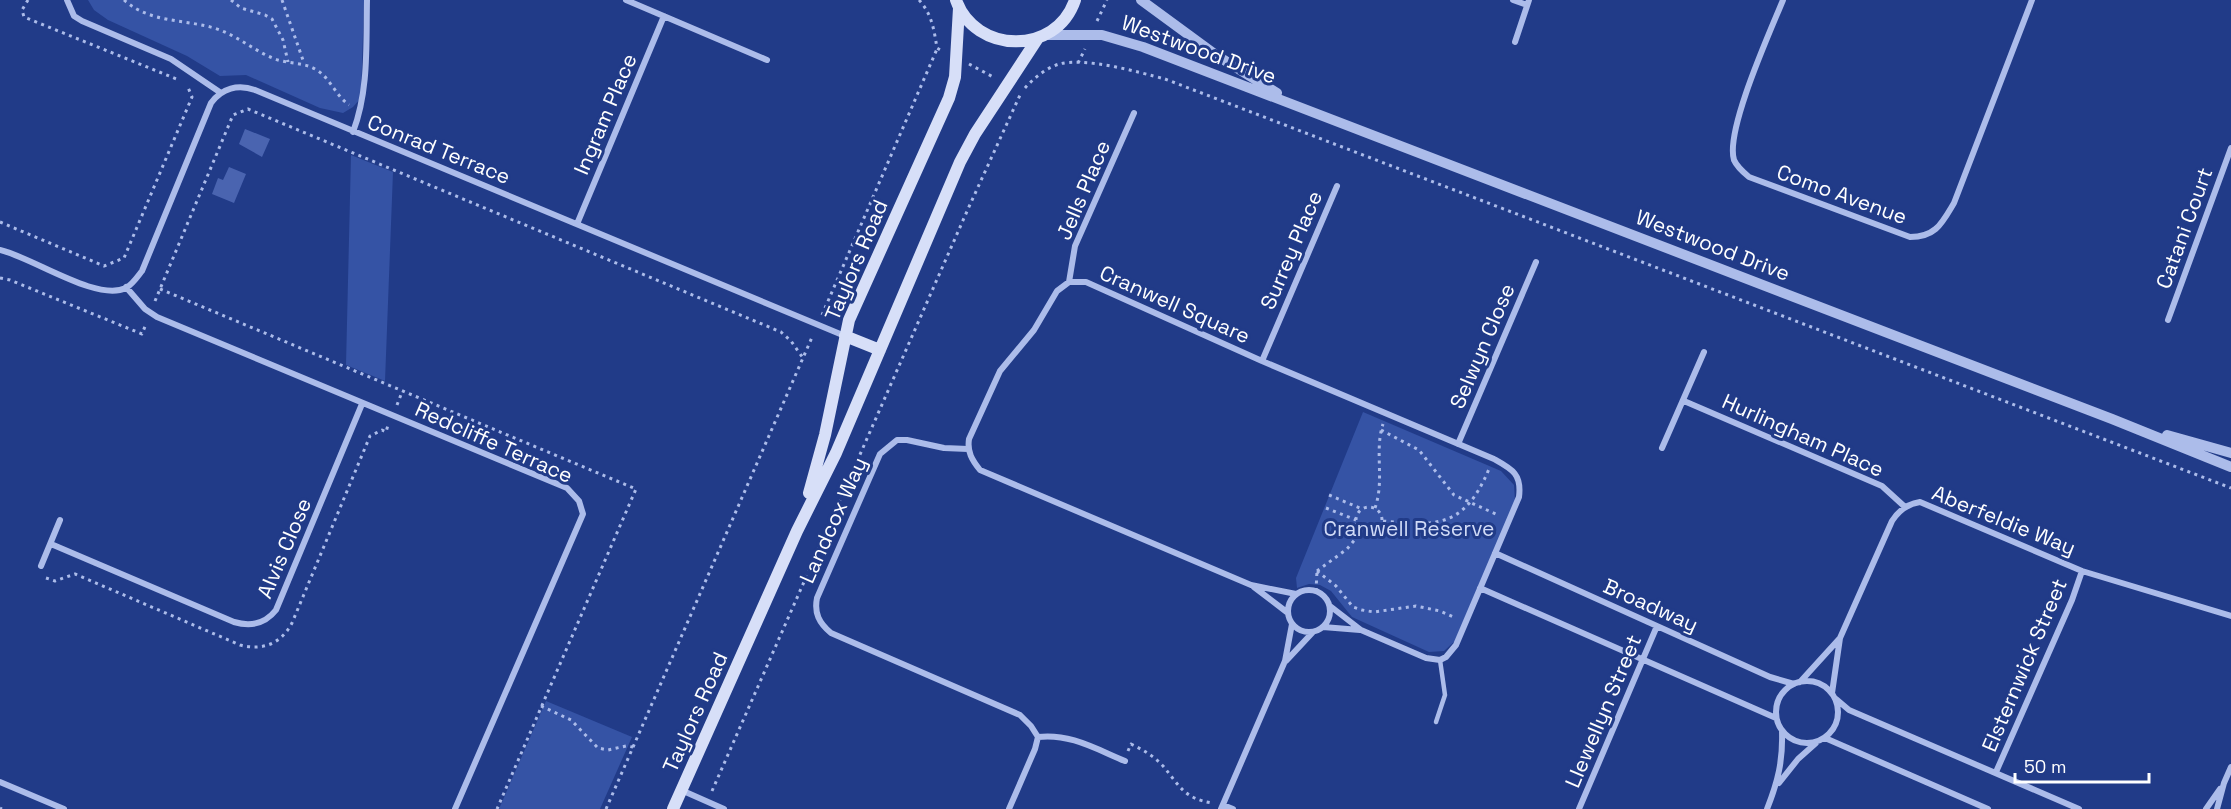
<svg xmlns="http://www.w3.org/2000/svg" width="2231" height="809" viewBox="0 0 2231 809" font-family="'Space Grotesk',sans-serif">
<style>
.green{fill:#3553a5}
.building{fill:#4a64b0}
.lines{fill:none;stroke-linecap:round;stroke-linejoin:round}
.path{stroke:#acbcea;stroke-width:3;stroke-dasharray:3 4.5;stroke-linecap:butt}
.service{stroke:#acbcea;stroke-width:4.5}
.minor{stroke:#acbcea;stroke-width:6}
.tertiary{stroke:#acbcea;stroke-width:10}
.secondary{stroke:#d7dff8;stroke-width:12}
.labels{text-anchor:middle;dominant-baseline:central;stroke-width:6;stroke-linejoin:round;paint-order:stroke}
.street-label{font-size:21px;fill:#fff;stroke:#213b88}
.park-label{font-size:21px;fill:#d1dbf7;stroke:#213b88}
</style>
<rect width="100%" height="100%" fill="#213b88"/>
<path class="green" d="M88,0H364L361,98L353,107L343,113L320,108L246,75L220,76L187,56L108,20L94,10Z
M351,155L393,172L385,381L346,365Z
M1363,412L1501,471L1514,485L1515,501L1455,641L1444,651L1429,652L1352,617L1331,591L1320,585L1309,584L1297,588L1296,578Z
M546,701L632,737L600,809H499Z"/>
<path class="building" d="M245,129L270,139L262,157L239,144Z
M229,167L246,174L234,203L212,194L218,178L223,180Z"/>
<g class="lines">
<path class="path" d="M28,0L22,10L24,17L179,80
M124,0C150,23 183,19 214,28C237,35 254,51 275,59C288,64 303,62 315,69C330,77 335,95 349,105
M231,0L241,8L265,15L272,19L283,40L288,62
M282,0L304,63
M919,0C932,14 934,30 937,48L942,51
M1097,21L1107,0
M1078,63L1085,49
M969,64L995,78
M1025,88C1034,78 1046,68 1059,64C1086,57 1138,72 1165,79L2231,488
M0,222L104,266L124,258L192,97L187,85
M0,278L10,280L142,334L146,324
M160,289L636,489L497,809
M155,301L233,115L248,109L781,332L791,341L803,358
M822,315L937,49
M397,405L402,392
M1381,430L1419,450L1454,495L1498,515
M1329,495L1362,509
M1356 520a13 13 0 1 1 26 0a13 13 0 1 1-26 0Z
M1326,508L1356,520
M1375,508C1385,479 1374,452 1383,424
M1383,521C1439,527 1465,526 1489,469
M1317,571L1336,586L1353,607L1362,610L1374,612L1416,606L1440,611L1456,618
M1317,571L1347,549L1362,531
M46,578L55,581L75,574L240,645C262,651 281,644 292,623L370,436L382,430L386,432L388,425
M1316,591L1317,571
M541,706L571,720L598,748L608,750L626,746L633,747
M1128,751L1131,744C1143,750 1154,756 1163,766C1180,786 1183,798 1212,803
M712,791L968,209L1020,95
M0,808L2,809
M606,809L813,335"/>
<path class="service" d="M1436,722L1445,695L1440,660"/>
<path class="minor" d="M67,0L74,16L82,21L171,59L221,93
M626,0L767,60
M1513,0L1527,5
M1783,0C1770,32 1725,131 1734,160C1737,167 1743,172 1749,177L1910,237C1936,237 1942,223 1954,203L2032,0
M1515,42L1529,0
M353,132C369,90 366,45 367,0
M577,224L664,16
M0,250C32,257 96,302 126,288C133,284 138,276 142,271L211,103C222,88 238,84 255,90L845,336
M1069,282L1075,246L1134,113
M126,287L145,309L157,317L567,488L579,501L583,514L455,809
M2168,320L2231,148
M1262,361L1337,186
M1684,401L1882,486L1905,507
M1458,444L1536,262
M1662,448L1704,352
M968,449L944,448L907,440H897L880,454L817,598C814,613 819,623 831,633L1020,715L1031,726L1038,737L1035,749L1009,809
M51,544L234,622C251,627 265,624 276,610L362,404
M1495,553L1770,677L1794,684
M41,566L60,520
M1254,587L1288,613
M1480,588L1776,718
M1288 611a21 21 0 1 1 42 0a21 21 0 1 1-42 0Z
M1296,594L1251,585L980,470C972,460 967,452 969,439L1000,371L1034,330L1057,291L1069,282H1086L1262,361L1494,459C1512,469 1522,474 1519,497L1456,645L1446,657L1440,660L1426,658L1361,630L1330,606
M1323,627L1360,630
M1286,661L1313,632
M1776 712a31 31 0 1 1 62 0a31 31 0 1 1-62 0Z
M1800,682L1840,638L1892,521C1899,510 1907,504 1920,502L2082,571L2231,616
M1832,693L1840,638
M1836,699L1849,710L2079,809
M1038,737C1069,733 1096,749 1125,761
M1825,738L1988,809
M1996,772L2072,600L2082,571
M0,782L64,809
M1779,783L1798,759L1816,743
M681,790L724,809
M1223,805L1233,809
M1221,809L1285,661L1292,624
M1579,809L1657,626
M1767,809C1778,781 1783,761 1782,731
M2206,809L2220,789
M2217,809L2224,783L2231,767"/>
<path class="tertiary" d="M1141,0L1216,55L1277,93
M1047,35H1102L1143,47L2112,419L2231,467
M2167,435L2231,453"/>
<path class="secondary" d="M956,0C975,54 1056,56 1075,0
M845,336L880,350
M809,493L825,435L849,320L949,98L955,77L959,8
M673,809L797,531L836,453L960,162L975,134L1038,38"/>
</g>
<g class="labels">
<g class="street-label">
<text transform="translate(1199 49) rotate(20)">Westwood Drive</text>
<text transform="translate(605 114) rotate(-67)">Ingram Place</text>
<text transform="translate(439 149) rotate(22)">Conrad Terrace</text>
<text transform="translate(1083 190) rotate(-67)">Jells Place</text>
<text transform="translate(1842 194) rotate(20)">Como Avenue</text>
<text transform="translate(2184 228) rotate(-70)">Catani Court</text>
<text transform="translate(1713 245) rotate(21)">Westwood Drive</text>
<text transform="translate(1291 250) rotate(-67)">Surrey Place</text>
<text transform="translate(856 260) rotate(-67)">Taylors Road</text>
<text transform="translate(1175 304) rotate(24)">Cranwell Square</text>
<text transform="translate(1482 346) rotate(-67)">Selwyn Close</text>
<text transform="translate(1803 435) rotate(24)">Hurlingham Place</text>
<text transform="translate(494 442) rotate(24)">Redcliffe Terrace</text>
<text transform="translate(833 520) rotate(-66)">Landcox Way</text>
<text transform="translate(2004 520) rotate(22)">Aberfeldie Way</text>
<text transform="translate(284 548) rotate(-67)">Alvis Close</text>
<text transform="translate(1651 605) rotate(24)">Broadway</text>
<text transform="translate(2024 665) rotate(-67)">Elsternwick Street</text>
<text transform="translate(1603 711) rotate(-67)">Llewellyn Street</text>
<text transform="translate(695 712) rotate(-66)">Taylors Road</text>
</g>
<g class="park-label">
<text x="1409" y="528">Cranwell Reserve</text>
</g>
</g>
<path d="M2015 773v9h134v-9" fill="none" stroke="#ffffff" stroke-width="3"/>
<text x="2024" y="773" font-size="18" fill="#ffffff" stroke="#213b88" stroke-width="4.5" paint-order="stroke">50 m</text>
</svg>
